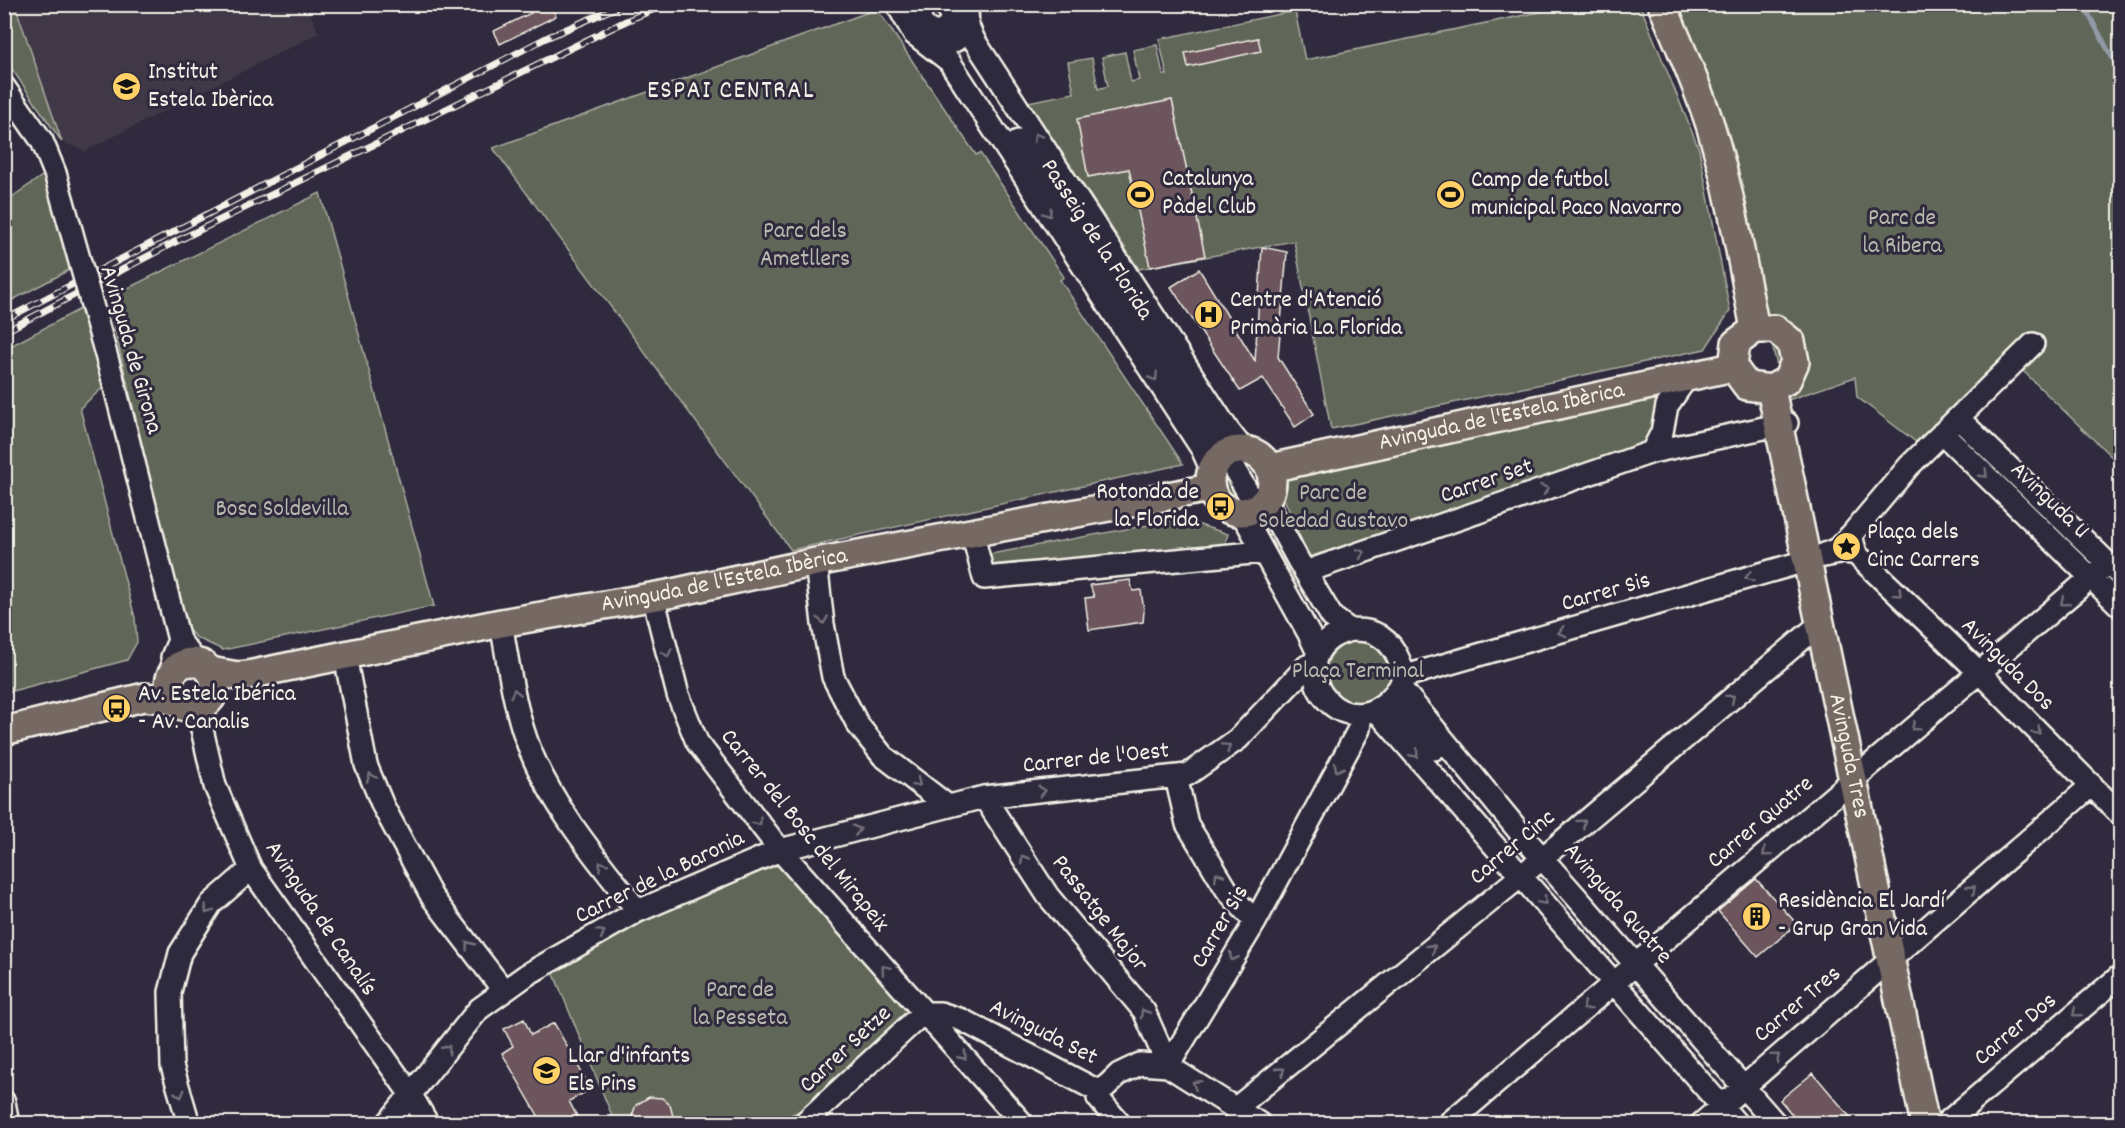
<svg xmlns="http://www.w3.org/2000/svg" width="2125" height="1128" viewBox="0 0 2125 1128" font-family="Dekko,sans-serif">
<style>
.built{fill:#413746}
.green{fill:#616659;stroke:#aaaca0;stroke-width:1.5}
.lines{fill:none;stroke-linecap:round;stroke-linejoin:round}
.stream{stroke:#9099a5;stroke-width:5}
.building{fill:#6c555c;stroke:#f4f1e8;stroke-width:1.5}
.minor-casing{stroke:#f4f1e8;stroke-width:26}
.major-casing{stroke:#f4f1e8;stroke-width:32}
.minor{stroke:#2f2a3d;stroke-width:21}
.major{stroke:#766964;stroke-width:27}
.rail-casing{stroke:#f4f1e8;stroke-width:7}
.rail{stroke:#2f2a3d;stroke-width:4.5;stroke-dasharray:14;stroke-linecap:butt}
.minor-bridge-casing{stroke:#f4f1e8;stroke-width:26;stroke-linecap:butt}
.minor-bridge{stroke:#2f2a3d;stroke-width:21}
.oneway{stroke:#747079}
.labels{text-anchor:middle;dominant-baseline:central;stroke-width:6;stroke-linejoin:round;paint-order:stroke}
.poi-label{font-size:24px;fill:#f4f1e8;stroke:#2f2a3d;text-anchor:start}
.park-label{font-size:24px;fill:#b9b9af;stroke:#2f2a3d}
.street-label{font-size:24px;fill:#f4f1e8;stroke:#2f2a3d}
.neighbourhood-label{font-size:26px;letter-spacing:1.5px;fill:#f4f1e8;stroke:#2f2a3d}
</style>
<rect width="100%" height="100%" fill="#2f2a3d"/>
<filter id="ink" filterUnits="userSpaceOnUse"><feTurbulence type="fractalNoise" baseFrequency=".0167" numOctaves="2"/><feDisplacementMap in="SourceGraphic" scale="12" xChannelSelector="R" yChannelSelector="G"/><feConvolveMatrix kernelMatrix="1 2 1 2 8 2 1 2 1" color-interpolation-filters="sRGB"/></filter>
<g filter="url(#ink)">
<path class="built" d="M15,5H306L319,33L85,151L62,142Z"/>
<path class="green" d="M4,5H15L62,142L5,59Z
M1574,5H1640L1699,149L1730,311L1705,349L1331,429L1294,241L1139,269L1028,102L1074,93L1068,62L1092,58L1098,89L1108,86L1102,57L1125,52L1131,82L1139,80L1133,50L1157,45L1163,75H1167L1159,39L1295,11L1305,60Z
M1675,5H2120V465L2023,371L2004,357L1916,442L1857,397L1855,377L1785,401L1730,161Z
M877,9L976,155L980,153L1064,277L1060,280L1183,464L791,550L493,148Z
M45,174L71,269L5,304V202Z
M320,193L434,606L223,650L197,638L186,628L112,319L110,297Z
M80,309L107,384L80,408L135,618L137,642L127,660L5,693V349Z
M1663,398L1643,446L1309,557L1279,487L1286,477Z
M1243,449L1245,500L1235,499L1229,496L1217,502L1210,488C1216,460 1215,456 1243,449Z
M1181,519L1228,534L1225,544L1213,545L1207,552L988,572L985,555Z
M1368,631L1402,677L1376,710L1325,700L1318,653Z
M781,864L906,999V1013L800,1111L771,1123H615L551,967L676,902Z"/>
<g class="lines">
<path class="stream" d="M2083,4L2120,72"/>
</g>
<path class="building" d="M543,4H550L556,16L500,44L494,31L531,13L530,11Z
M1258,38L1261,51L1188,67L1185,53Z
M1172,100L1205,256L1150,267L1129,169L1088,177L1077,119Z
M1262,247L1287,252L1278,357L1314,414L1295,427L1263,378L1240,391L1171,287L1199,269L1255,361Z
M1130,580L1133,591L1141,590L1144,611L1143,622L1089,630L1085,598L1094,597L1090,585Z
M1756,879L1797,924L1758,957L1718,911Z
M524,1019L531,1035L554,1023L591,1089L569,1101L581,1124H543L502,1053L513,1046L504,1029Z
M1813,1073L1840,1105L1856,1124H1801L1795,1118L1780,1100Z
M649,1097L662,1098L670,1105L675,1124H629L636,1105Z"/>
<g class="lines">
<defs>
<path id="minor" d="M897,4L914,34L949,61L1202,449L1211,469
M927,4C905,23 943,46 950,21C952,14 949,9 944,4
M967,24L974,40L1228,430L1243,449
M931,46C957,46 974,32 965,4
M4,87L42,141L55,173
M1018,141L1221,448
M112,376L179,640L197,663
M1958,418L2120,575
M1942,433L2120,606
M1652,452L1787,423
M1230,462L1250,496
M1266,501L1298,560L1332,617L1350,630
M1240,512L1248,524L1309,634L1318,653
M972,532L984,578L1263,552
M1851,535L1909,466L2033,344
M1856,554L1980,673L2120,814
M816,562L823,624L833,677L858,725L883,756L948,806
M1305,572L1652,452L1662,432L1667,406L1687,377
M653,596L678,695L697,742L780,850L1023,1124
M501,623C508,661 513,702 526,739C547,800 598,861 638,911
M1350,630C1361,630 1372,630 1381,637C1395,646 1410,674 1398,689C1348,756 1281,670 1333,637C1338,634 1344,632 1350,630Z
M345,656L366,765L383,806L432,897L504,991
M174,671L172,657L179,640
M1402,677L1816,558L1837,549L1851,535L1856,554L1844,552L1824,556
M1400,687L1527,841L1776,1124
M186,707L201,725L215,786L251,869L411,1095L428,1124
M1397,707L1434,749
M1376,710L1737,1124
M1176,777L1187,824L1227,890L1255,922
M984,797L1048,896L1144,1011L1168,1066
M923,1013H940L962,1020L1100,1092
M1168,1066L1255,922L1359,729L1361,715
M1100,1092L1119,1074L1140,1064L1168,1066L1260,1124
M1100,1092L1098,1098L1120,1124
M4,1102L8,1124
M1236,1108L1521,876L1820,624
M189,1124L172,1066L170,992L180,953L211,904L251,869
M387,1124L479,1009L528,974L638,911L780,850L984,797L1187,775L1238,739L1307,666L1314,665
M803,1124L923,1013
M1448,1124L2108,563
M1701,1124L2092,785
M1945,1124L2120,976"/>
<g id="major">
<path d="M1662,4C1679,45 1698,86 1711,128C1731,193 1742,262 1755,329"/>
<path d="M1755,329H1775L1791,342L1795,362L1787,380L1771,389L1747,386L1733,367L1736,343Z"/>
<path id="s1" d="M1771,389L1925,1124"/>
<circle cx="1241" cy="481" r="31"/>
<path id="s2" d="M1270,468L1733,367"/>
<circle cx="192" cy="685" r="23"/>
<path id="s3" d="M210,671L238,676L248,675L501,623L668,594L816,562L1210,488"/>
<path d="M4,731L144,697L174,700"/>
</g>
</defs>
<use href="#minor" class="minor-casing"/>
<use href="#major" class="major-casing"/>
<use href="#minor" class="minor"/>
<use href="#major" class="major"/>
<defs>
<path id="rail" d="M4,320L546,38L624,4
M4,332L173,243L626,21L667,4"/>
</defs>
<use href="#rail" class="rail-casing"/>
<use href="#rail" class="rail"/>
<defs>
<path id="minor-bridge" d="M55,173L112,376"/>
</defs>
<use href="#minor-bridge" class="minor-bridge-casing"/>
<use href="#minor-bridge" class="minor-bridge"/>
</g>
<defs><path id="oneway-chevron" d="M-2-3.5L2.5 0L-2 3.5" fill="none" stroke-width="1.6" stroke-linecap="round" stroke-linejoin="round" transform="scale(1.5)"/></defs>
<g class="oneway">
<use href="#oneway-chevron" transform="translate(1037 137) rotate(-123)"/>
<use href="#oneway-chevron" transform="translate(1048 213) rotate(57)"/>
<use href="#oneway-chevron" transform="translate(1154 377) rotate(57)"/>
<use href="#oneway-chevron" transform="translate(1984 474) rotate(44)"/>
<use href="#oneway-chevron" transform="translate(1545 489) rotate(-19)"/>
<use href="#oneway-chevron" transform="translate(1361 553) rotate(-19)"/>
<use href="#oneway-chevron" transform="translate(1749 577) rotate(164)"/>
<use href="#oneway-chevron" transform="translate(1898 593) rotate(44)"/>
<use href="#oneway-chevron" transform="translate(2064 602) rotate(140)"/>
<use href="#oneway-chevron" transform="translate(823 620) rotate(82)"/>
<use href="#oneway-chevron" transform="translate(1562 632) rotate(164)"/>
<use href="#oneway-chevron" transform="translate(667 653) rotate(76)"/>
<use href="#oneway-chevron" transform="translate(515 693) rotate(-104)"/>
<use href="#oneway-chevron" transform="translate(1731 698) rotate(-40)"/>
<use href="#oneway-chevron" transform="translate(1915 727) rotate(140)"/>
<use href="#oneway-chevron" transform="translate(2037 731) rotate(45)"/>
<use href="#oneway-chevron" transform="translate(1227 747) rotate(-35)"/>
<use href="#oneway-chevron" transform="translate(1415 754) rotate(49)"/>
<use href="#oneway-chevron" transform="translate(1338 768) rotate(118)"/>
<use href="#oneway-chevron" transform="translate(371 777) rotate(-112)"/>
<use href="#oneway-chevron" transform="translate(917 783) rotate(38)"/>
<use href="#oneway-chevron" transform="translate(1042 791) rotate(-6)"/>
<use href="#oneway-chevron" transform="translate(758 822) rotate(53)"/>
<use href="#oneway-chevron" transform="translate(1582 823) rotate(-40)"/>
<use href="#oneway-chevron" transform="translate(857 830) rotate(-14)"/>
<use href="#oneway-chevron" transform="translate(1766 853) rotate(140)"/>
<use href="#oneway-chevron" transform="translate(1024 859) rotate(-123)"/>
<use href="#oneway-chevron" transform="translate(602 865) rotate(-126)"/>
<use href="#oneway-chevron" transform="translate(1218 876) rotate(-123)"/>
<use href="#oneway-chevron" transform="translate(1972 889) rotate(-41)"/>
<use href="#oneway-chevron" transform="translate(1543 901) rotate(49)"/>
<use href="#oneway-chevron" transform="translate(208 910) rotate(126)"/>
<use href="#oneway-chevron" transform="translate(601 933) rotate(-30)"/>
<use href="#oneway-chevron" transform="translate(469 945) rotate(-127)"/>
<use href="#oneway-chevron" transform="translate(1432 948) rotate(-39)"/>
<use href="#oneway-chevron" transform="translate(1233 957) rotate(121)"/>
<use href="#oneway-chevron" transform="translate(885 969) rotate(-131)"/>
<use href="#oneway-chevron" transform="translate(1586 1007) rotate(140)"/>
<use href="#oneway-chevron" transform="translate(1144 1013) rotate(-121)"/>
<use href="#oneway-chevron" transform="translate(2076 1013) rotate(140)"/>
<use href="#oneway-chevron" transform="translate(447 1049) rotate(-51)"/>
<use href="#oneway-chevron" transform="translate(963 1056) rotate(48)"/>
<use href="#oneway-chevron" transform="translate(1776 1057) rotate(-40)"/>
<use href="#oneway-chevron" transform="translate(1281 1071) rotate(-39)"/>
<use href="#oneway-chevron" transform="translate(1196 1084) rotate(-148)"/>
<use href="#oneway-chevron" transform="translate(180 1094) rotate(75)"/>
</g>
</g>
<defs>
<symbol id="school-disc" viewBox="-11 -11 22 22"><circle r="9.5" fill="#ffd166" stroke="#2f2a3d"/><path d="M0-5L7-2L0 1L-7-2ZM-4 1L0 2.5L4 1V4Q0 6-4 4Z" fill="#111"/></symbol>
<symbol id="stadium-disc" viewBox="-11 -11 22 22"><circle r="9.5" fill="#ffd166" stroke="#2f2a3d"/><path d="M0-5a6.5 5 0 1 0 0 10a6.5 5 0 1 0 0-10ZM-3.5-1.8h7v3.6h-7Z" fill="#111"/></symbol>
<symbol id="hospital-disc" viewBox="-11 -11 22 22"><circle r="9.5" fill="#ffd166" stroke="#2f2a3d"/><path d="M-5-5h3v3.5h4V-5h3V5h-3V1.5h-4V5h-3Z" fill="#111"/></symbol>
<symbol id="bus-disc" viewBox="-11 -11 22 22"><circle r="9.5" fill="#ffd166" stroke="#2f2a3d"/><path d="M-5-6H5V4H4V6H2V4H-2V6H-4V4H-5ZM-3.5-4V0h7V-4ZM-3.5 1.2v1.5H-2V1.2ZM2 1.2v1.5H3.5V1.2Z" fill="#111"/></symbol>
<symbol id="sight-disc" viewBox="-11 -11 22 22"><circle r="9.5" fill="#ffd166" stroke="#2f2a3d"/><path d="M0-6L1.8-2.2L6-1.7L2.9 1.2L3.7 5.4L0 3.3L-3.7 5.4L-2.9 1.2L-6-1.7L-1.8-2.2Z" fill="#111"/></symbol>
<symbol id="building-disc" viewBox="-11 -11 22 22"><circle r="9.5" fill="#ffd166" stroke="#2f2a3d"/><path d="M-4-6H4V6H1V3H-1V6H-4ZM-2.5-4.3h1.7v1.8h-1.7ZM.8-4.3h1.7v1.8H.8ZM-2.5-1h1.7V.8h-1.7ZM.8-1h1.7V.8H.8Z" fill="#111"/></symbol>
</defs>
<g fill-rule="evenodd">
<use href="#school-disc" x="110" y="70" width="33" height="33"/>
<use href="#stadium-disc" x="1124" y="178" width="33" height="33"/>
<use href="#stadium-disc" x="1434" y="178" width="33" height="33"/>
<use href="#hospital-disc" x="1192" y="298" width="33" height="33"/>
<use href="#bus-disc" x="1204" y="490" width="33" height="33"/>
<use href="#sight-disc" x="1830" y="530" width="33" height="33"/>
<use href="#bus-disc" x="100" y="692" width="33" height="33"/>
<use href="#building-disc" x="1740" y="900" width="33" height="33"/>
<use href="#school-disc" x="530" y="1054" width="33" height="33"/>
</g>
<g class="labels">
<g class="poi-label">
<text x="148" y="73">Institut<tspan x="148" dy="28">Estela Ibèrica</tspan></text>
<text x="1162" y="180">Catalunya<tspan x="1162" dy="28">Pàdel Club</tspan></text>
<text x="1471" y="181">Camp de futbol<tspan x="1471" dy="28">municipal Paco Navarro</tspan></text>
<text x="1230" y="301">Centre d'Atenció<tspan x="1230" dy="28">Primària La Florida</tspan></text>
<text x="1199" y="493" text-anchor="end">Rotonda de<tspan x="1199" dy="28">la Florida</tspan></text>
<text x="1867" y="533">Plaça dels<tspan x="1867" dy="28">Cinc Carrers</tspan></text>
<text x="138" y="695">Av. Estela Ibérica<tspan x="138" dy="28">- Av. Canalis</tspan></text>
<text x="1778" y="902">Residència El Jardí<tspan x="1778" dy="28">- Grup Gran Vida</tspan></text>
<text x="568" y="1057">Llar d'infants<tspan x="568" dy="28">Els Pins</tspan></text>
</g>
<g class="park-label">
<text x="1902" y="219">Parc de<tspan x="1902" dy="28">la Ribera</tspan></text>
<text x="805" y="232">Parc dels<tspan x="805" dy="28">Ametllers</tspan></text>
<text x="1333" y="494">Parc de<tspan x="1333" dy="28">Soledad Gustavo</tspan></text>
<text x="282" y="510">Bosc Soldevilla</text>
<text x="1358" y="672">Plaça Terminal</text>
<text x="740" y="991">Parc de<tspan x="740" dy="28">la Pesseta</tspan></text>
</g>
<g class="street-label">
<text transform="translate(1096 240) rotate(57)">Passeig de la Florida</text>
<text transform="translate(130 350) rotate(74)">Avinguda de Girona</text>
<text stroke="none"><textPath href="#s2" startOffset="237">Avinguda de l'Estela Ibèrica</textPath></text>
<text transform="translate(1487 482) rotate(-19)">Carrer Set</text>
<text transform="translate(2049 501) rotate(44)">Avinguda U</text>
<text stroke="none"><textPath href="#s3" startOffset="524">Avinguda de l'Estela Ibèrica</textPath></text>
<text transform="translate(1606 593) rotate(-16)">Carrer Sis</text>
<text transform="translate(2007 665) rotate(45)">Avinguda Dos</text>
<text stroke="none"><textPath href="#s1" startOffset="375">Avinguda Tres</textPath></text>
<text transform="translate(1096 759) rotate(-6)">Carrer de l'Oest</text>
<text transform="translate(1761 823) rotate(-40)">Carrer Quatre</text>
<text transform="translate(804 831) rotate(51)">Carrer del Bosc del Mirapeix</text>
<text transform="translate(1513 848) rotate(-40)">Carrer Cinc</text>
<text transform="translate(660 878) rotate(-26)">Carrer de la Baronia</text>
<text transform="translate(1617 904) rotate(49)">Avinguda Quatre</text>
<text transform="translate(1099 914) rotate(52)">Passatge Major</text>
<text transform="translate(320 919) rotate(56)">Avinguda de Canalís</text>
<text transform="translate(1221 927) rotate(-60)">Carrer Sis</text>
<text transform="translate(1798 1005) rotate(-40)">Carrer Tres</text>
<text transform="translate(2016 1030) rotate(-40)">Carrer Dos</text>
<text transform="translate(1043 1033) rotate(27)">Avinguda Set</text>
<text transform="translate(846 1050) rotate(-43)">Carrer Setze</text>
</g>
<g class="neighbourhood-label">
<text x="731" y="91">ESPAI CENTRAL</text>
</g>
</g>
<rect width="2125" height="1128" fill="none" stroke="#2f2a3d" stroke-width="24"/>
<rect x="12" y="12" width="2101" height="1104" fill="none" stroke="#f4f1e8" stroke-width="2" filter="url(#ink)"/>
</svg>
